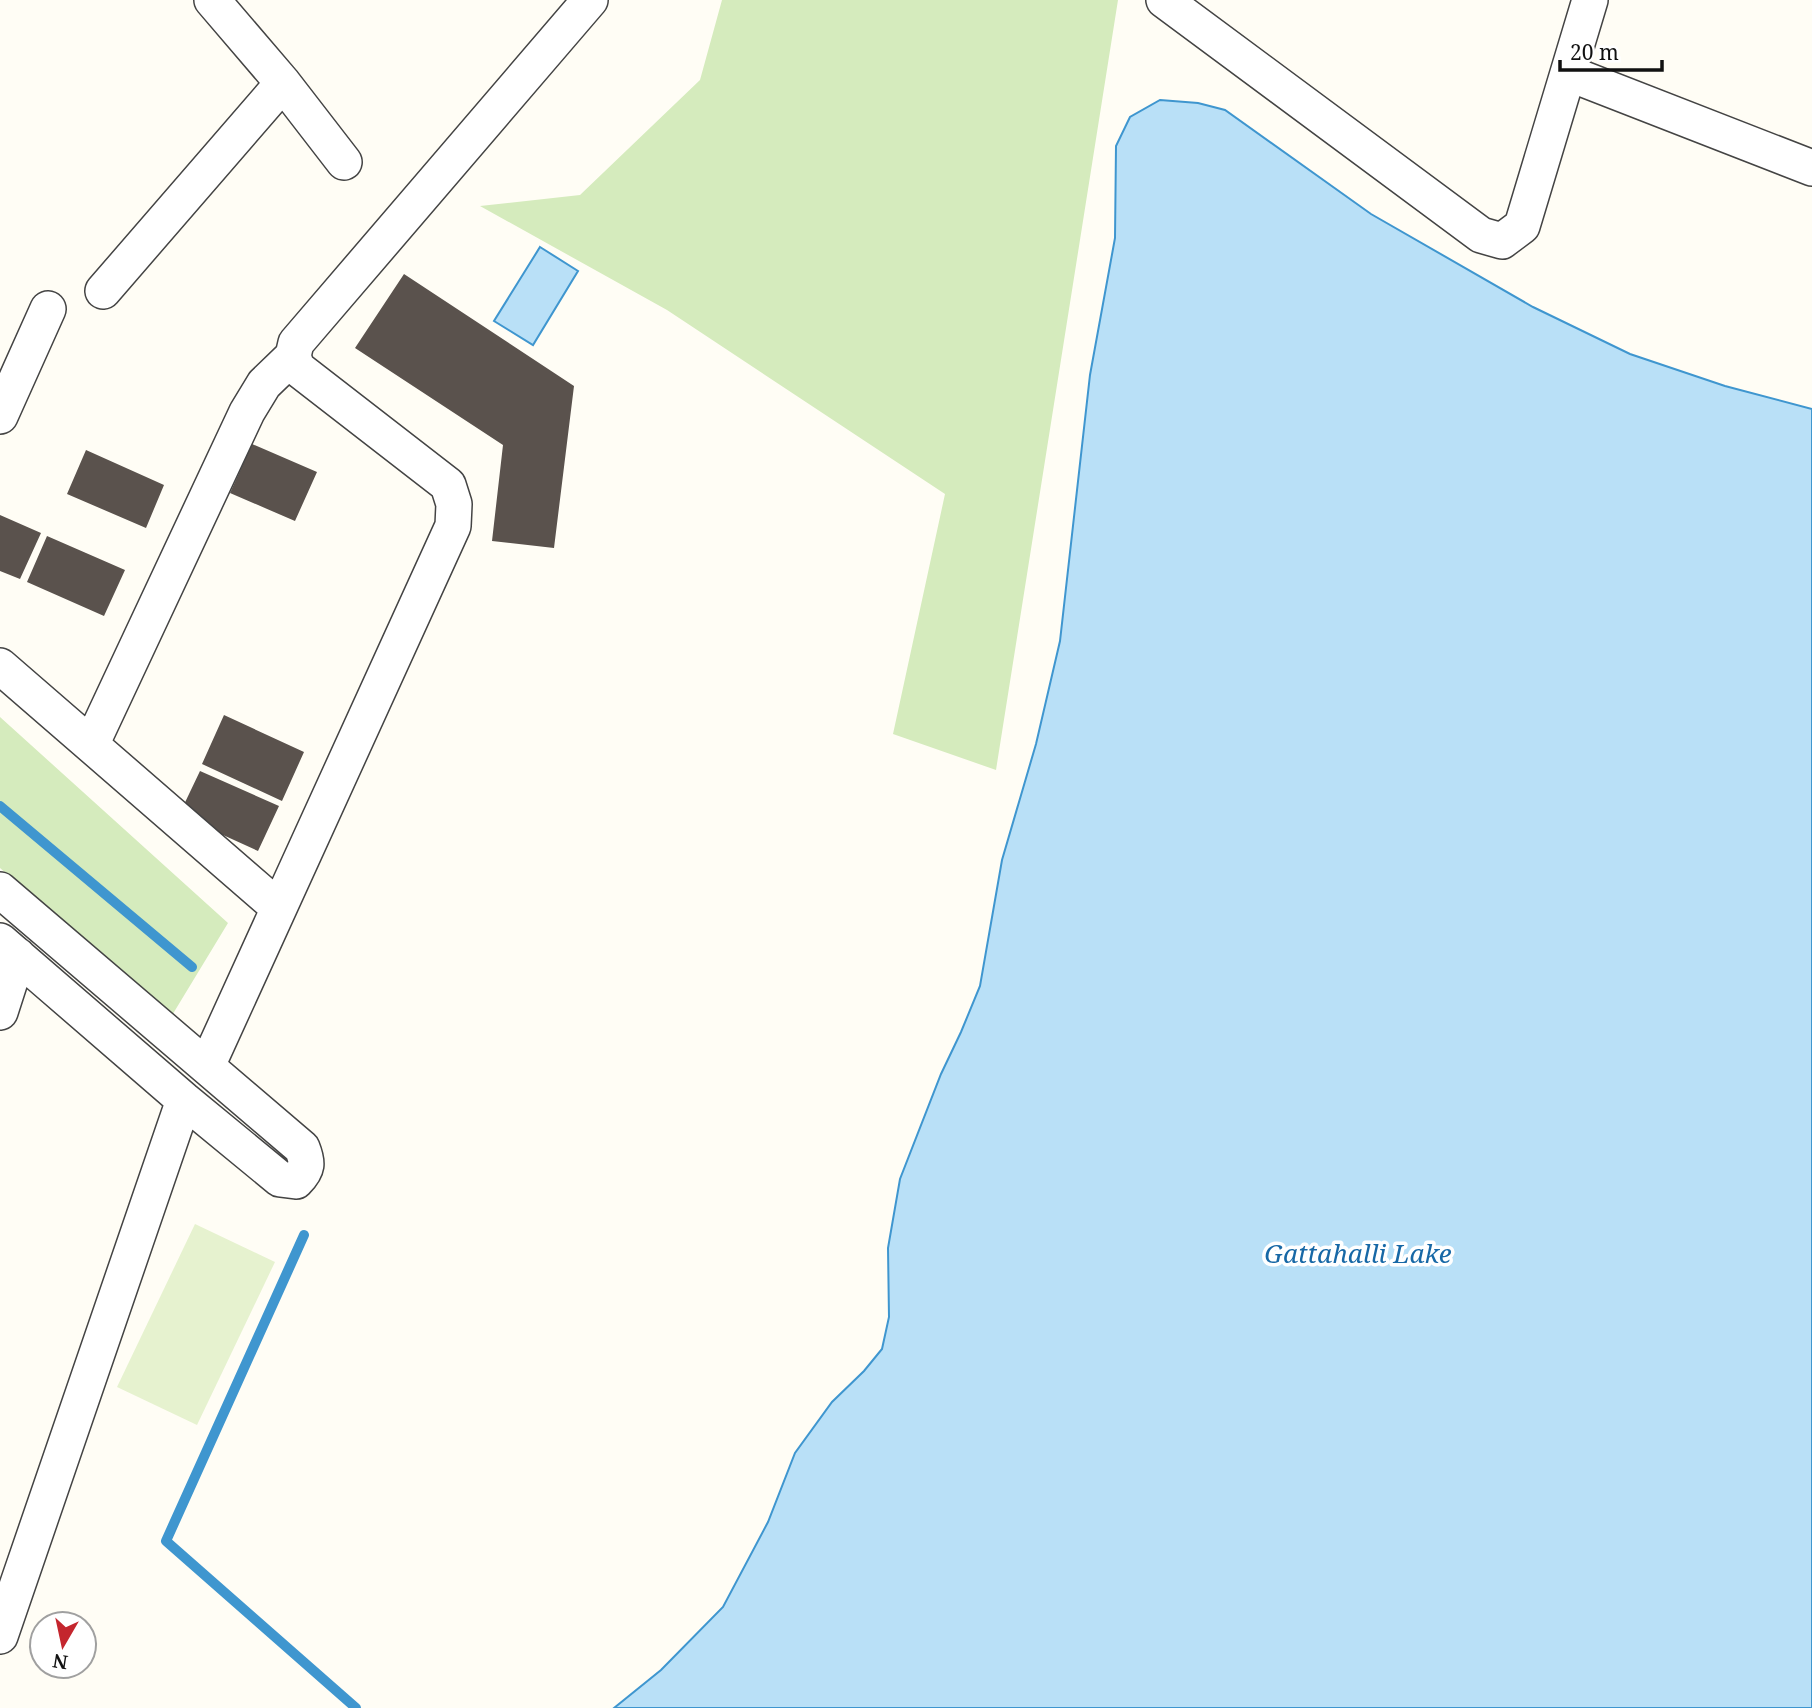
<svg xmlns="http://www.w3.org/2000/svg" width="1812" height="1708" viewBox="0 0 1812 1708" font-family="'Noto Serif',serif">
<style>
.green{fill:#d5ebbd}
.pitch{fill:#e6f2cf}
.water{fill:#b9e0f7;stroke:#3f96cf;stroke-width:2}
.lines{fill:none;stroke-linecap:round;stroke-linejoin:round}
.stream{stroke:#3f96cf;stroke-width:10}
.building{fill:#5a524d}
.minor-casing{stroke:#444;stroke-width:38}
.minor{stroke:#fff;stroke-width:35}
.labels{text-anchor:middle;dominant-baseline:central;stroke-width:7;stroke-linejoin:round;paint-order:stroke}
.water-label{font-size:26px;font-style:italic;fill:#1768a6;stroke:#fff}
</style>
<rect width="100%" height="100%" fill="#fffdf5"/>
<path class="green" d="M722,0H1118L996,770L893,734L945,494L667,310L480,206L580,195L700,80Z
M0,717L228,923L171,1017L0,868Z"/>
<path class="pitch" d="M195,1224L275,1262L197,1425L117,1387Z"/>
<path class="water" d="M1160,100L1198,103L1225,110L1371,214L1533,307L1630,354L1725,386L1812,409V1708H614L661,1670L723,1607L768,1522L795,1453L832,1402L864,1371L882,1349L889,1317L888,1248L900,1179L941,1074L961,1032L980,986L1002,860L1036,744L1060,641L1090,375L1115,238L1116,146L1130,117Z
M540,247L578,271L533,345L494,321Z"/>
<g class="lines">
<path class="stream" d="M0,806L192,967
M304,1235L166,1541L356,1708"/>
</g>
<path class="building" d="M404,274L574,386L554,548L492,541L503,445L355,348Z
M252,444L317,472L295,521L230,493Z
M86,450L164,485L146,528L67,494Z
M0,515L41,533L20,579L0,571Z
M47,536L125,570L104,616L27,582Z
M224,715L304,752L282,801L202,764Z
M200,771L279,806L258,851L179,815Z"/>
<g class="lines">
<defs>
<path id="minor" d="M212,0L283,83L344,162
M1164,0L1481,235L1502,241L1522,226L1590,0
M1568,73L1812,168
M103,291L283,83
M0,416L48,309
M0,666L279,908
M91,745L247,412L264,384L293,356
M0,890L302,1148C308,1163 308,1169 296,1181L280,1179L184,1100L0,941
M0,1012L18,956
M207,1066L453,526L454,504L448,485L297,368L293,356L296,343L590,0
M0,1636L184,1100"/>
</defs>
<use href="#minor" class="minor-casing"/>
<use href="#minor" class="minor"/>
</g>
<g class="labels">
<g class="water-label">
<text x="1358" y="1253">Gattahalli Lake</text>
</g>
</g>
<g transform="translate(63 1645) rotate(189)"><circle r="33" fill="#ffffff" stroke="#a0a0a0" stroke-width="2"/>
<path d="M0-5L12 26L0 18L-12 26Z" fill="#c4262e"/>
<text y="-10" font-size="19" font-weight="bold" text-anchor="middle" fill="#111111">N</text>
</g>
<path d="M1560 60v10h102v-10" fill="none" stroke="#111111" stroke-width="3.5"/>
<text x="1570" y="60" font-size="21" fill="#111111" stroke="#ffffff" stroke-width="5" paint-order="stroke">20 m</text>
</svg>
